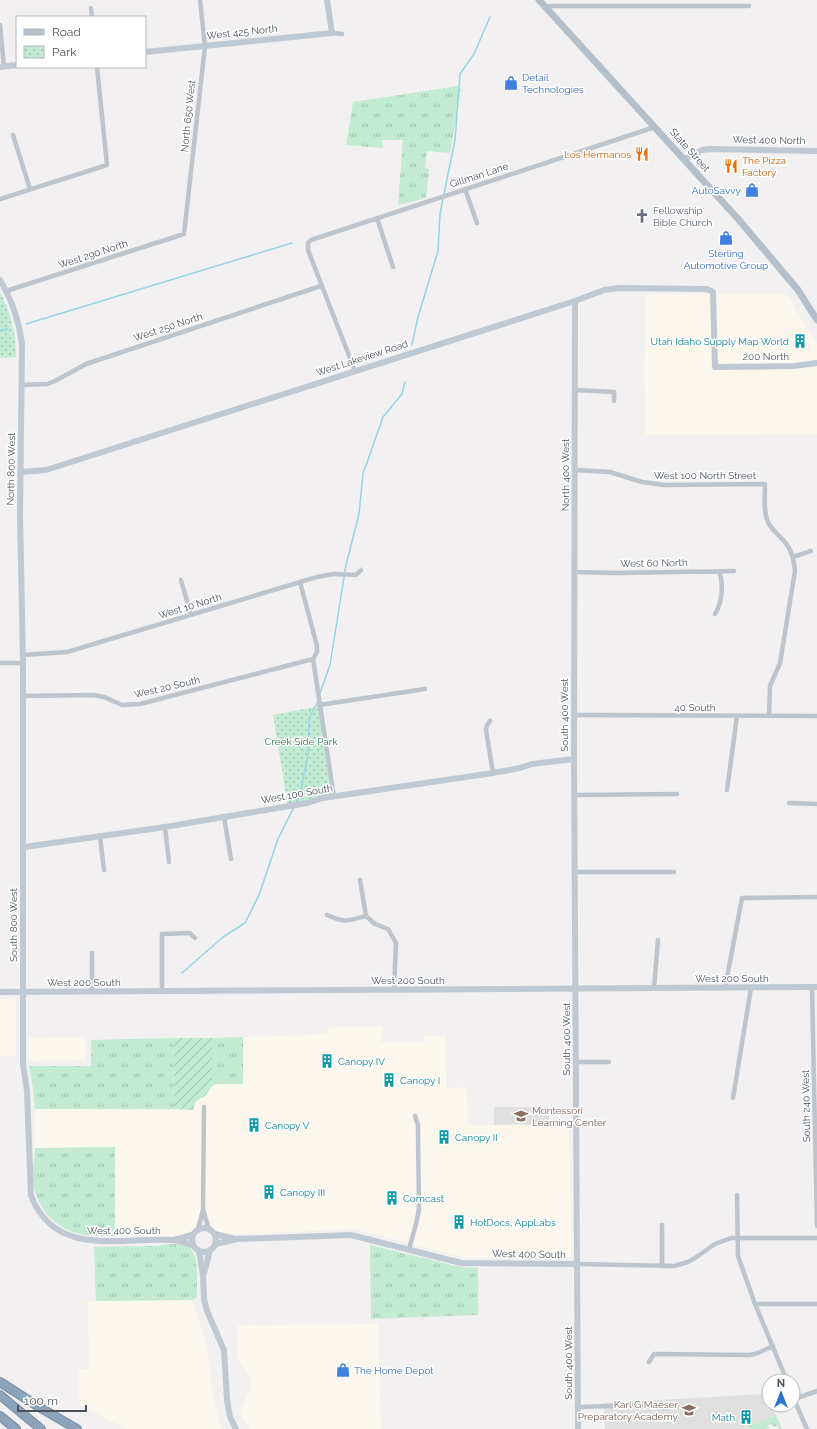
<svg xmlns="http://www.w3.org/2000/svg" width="817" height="1429" viewBox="0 0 817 1429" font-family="Raleway,sans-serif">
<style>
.commercial{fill:#fbf7ec}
.education{fill:#e0dfe0}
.grass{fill:url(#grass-tufts)}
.park{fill:url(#park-dots)}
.garden{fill:url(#garden-furrows)}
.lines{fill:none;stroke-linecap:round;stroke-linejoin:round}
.stream{stroke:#95d4e4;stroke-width:1.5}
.highway-casing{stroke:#788ea6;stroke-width:10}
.street{stroke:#bdc4cc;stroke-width:4.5}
.secondary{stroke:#c0c9d2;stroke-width:6}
.primary{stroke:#b3c0cc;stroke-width:7}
.highway{stroke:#8da3ba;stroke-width:8}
.labels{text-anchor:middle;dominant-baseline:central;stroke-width:3;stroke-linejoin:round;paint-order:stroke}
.street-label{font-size:10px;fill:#4a535c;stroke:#fff}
.shop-label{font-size:10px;fill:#366cbe;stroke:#fff;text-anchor:start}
.food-label{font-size:10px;fill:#c56008;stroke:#fff;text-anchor:end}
.worship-label{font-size:10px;fill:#5b616d;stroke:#fff;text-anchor:start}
.culture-label{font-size:10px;fill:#0d838f;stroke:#fff;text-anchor:start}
.park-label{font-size:10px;fill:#20784c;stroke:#fff}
.education-label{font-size:10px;fill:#785e54;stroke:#fff;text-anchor:start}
</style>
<defs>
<pattern id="grass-tufts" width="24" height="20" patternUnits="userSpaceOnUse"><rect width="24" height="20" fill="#c3ebd3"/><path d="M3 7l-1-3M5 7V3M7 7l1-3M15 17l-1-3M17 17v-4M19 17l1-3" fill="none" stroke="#a0c1ae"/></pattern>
<pattern id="park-dots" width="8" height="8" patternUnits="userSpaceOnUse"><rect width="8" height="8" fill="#c3ebd3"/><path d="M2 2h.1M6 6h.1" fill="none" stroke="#a0c1ae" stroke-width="1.8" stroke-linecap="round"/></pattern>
<pattern id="garden-furrows" width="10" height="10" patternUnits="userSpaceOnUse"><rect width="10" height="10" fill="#c3ebd3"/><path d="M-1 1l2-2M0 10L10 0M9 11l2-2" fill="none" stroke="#a0c1ae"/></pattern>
</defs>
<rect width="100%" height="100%" fill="#f2f0f0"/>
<path class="commercial" d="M646,294H786L817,344V434L646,435L644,362L646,347Z
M14,998L16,1001V1056H0V999Z
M330,1027H383L381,1042H425V1036H446V1088L467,1087L468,1125H569L572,1258H466L354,1229L225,1235L214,1230L208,1219H199L195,1229L180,1236H115V1148H35V1109L194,1110V1106L196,1101L205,1096L212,1086L217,1084H243V1037L310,1035L326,1033Z
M86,1037V1060L29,1061V1038Z
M192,1300L208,1350L212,1391L221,1429H126L79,1404V1369H89L88,1301Z
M378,1324L381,1429H250L246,1425L240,1410L252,1387L251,1379L237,1359L238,1325Z"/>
<path class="education" d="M494,1107H549V1124L494,1125Z
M766,1394L769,1401V1405H771L776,1415L745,1429H605L604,1403Z"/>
<path class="grass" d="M458,86L462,91L460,92V95L450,153L427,151L425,168L429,169L426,198L398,205L403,140H382L383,148L346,145L353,102Z
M243,1037V1084H217L212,1086V1038Z
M173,1038L174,1109H35L33,1088L29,1066H91V1040Z
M115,1147V1236C102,1235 88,1237 76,1233C53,1227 36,1205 33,1182C32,1171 34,1159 35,1148Z
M169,1244C174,1245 182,1243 187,1246C201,1253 196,1282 197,1296L195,1298L192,1300L96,1301L94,1247L158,1246Z
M370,1245L460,1267L478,1268V1315L371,1319Z
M776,1415L782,1429H779L777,1425L774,1427L772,1424L768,1425L769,1427L767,1429H744Z"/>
<path class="park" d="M0,292C11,313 16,334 16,357L0,358Z
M319,705L334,797L288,806L273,715L315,707Z"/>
<path class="garden" d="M173,1038H212V1086L205,1096L196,1101L194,1106V1110L174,1109Z"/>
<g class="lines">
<path class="stream" d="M444,194L455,140L460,74L474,54L490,17
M26,324L292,243
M0,331L7,329
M412,345L418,317L438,251L440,215L443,198
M320,693L330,665L346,565L359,514L363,474L383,417L402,394L405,382
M296,803L300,795L308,755L309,718L318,701
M182,973L223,937L245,923L259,895L278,839L294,807"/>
<defs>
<path id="highway" d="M0,1382L39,1407L77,1429
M0,1395L41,1429
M0,1416L16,1429"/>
</defs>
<use href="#highway" class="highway-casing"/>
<path class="street" d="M544,6H749
M91,8L92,17
M0,25L4,67
M332,33L342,34
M13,135L30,189
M465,189L477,223
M0,199L107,165L97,67
M377,218L393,267
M6,291L184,234L205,46L200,0
M355,371L308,250V243L311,240L655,127
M22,385L47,384L55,381L86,364L321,286
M575,390L614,392V401
M575,470L610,472L642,482L664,485L765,484C765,496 763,511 768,522C771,529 777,533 782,539C791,547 794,559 795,571L780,663L770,686L769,716
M793,557L811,551
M575,572L616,573L734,571
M181,580L191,615
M300,582L317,646V652L313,659L334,797
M715,614C722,603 724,584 719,571
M22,655L67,652L317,577L334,574L356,575L361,570
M0,663H23
M23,696L93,695L104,697L122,705L140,704L313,659
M319,705L425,689
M574,715L817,716
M490,721L487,725L486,730L493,773
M727,790L737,716
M574,795L677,794
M789,803L817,804
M224,817L231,859
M165,827L169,862
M100,837L104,870
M575,872H674
M360,880L366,916L375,924L388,929L396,943L394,990
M327,915C344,923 348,921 366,916
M92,953V992
M812,987L817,1226
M654,988L658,940
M725,988L742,898L817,897
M162,992V934L190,933L195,938
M576,1062H609
M733,1098L751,988
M737,1195L738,1256L755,1304L787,1381
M203,1210L209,1229
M662,1225V1266
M198,1229L203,1210L204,1107
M409,1249L416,1224L419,1209L418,1136V1125L415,1116
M577,1264L674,1266L688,1262L695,1258L715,1244L731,1238H817
M755,1304H817
M649,1362L654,1354L750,1355L758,1353L773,1346
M793,1397L807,1429
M794,1399L817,1391
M578,1407L643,1405L666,1408"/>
<path class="secondary" d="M145,52L332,33L327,0
M0,67L17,65
M685,159L702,150L709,149L817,151
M0,280C12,300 19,321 22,344L20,515L23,663V1064L27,1091L31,1196C56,1258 118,1237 171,1240C178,1240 185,1243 192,1245
M575,301L574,759L578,1429
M21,472L46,470L575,301L604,290L619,288L707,289L713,292L715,367L794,366L817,363
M24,847L165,827L307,803L323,798L493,773L520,768L532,764L574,759
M0,992L817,987
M192 1240a12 12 0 1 1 24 0a12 12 0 1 1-24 0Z
M215,1234L235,1239
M174,1240L192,1235
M216,1244L237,1239L351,1235L461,1263L577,1264
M199,1251L203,1275L204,1299L207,1311L224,1350L227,1400L230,1417L236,1429
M204,1273L210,1251"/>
<path class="primary" d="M539,0L739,220L798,290L817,320"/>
<use href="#highway" class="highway"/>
</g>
<defs>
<symbol id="shop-bare" viewBox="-9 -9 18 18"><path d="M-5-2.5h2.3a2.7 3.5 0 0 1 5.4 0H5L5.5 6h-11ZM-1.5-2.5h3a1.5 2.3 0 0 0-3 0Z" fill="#3f7fe0" stroke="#fff" stroke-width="2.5" paint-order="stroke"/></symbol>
<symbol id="restaurant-bare" viewBox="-9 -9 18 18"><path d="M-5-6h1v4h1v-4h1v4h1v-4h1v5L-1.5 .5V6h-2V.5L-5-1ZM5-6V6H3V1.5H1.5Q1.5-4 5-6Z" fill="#e8710a" stroke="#fff" stroke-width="2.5" paint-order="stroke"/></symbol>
<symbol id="church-bare" viewBox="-9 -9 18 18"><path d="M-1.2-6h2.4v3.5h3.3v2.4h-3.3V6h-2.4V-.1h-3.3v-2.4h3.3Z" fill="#6b7280" stroke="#fff" stroke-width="2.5" paint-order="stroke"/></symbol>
<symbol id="building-bare" viewBox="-9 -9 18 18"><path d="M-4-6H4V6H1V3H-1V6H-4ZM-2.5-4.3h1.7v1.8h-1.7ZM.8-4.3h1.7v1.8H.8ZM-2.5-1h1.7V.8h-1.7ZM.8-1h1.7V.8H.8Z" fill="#0f9aa8" stroke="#fff" stroke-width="2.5" paint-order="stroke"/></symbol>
<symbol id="school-bare" viewBox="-9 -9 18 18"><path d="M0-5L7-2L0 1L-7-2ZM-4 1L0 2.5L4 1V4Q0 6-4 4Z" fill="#8d6e63" stroke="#fff" stroke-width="2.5" paint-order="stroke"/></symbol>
</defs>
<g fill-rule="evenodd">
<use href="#shop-bare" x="501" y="73" width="20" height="20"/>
<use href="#restaurant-bare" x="632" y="144" width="20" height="20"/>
<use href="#restaurant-bare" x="721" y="156" width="20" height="20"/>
<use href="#shop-bare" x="742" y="180" width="20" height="20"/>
<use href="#church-bare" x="632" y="206" width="20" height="20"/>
<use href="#shop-bare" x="716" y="228" width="20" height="20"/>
<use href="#building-bare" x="790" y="331" width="20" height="20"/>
<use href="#building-bare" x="317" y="1051" width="20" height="20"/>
<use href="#building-bare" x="379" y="1070" width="20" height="20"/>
<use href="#school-bare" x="511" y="1106" width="20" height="20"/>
<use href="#building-bare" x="244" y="1115" width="20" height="20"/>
<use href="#building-bare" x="434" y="1127" width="20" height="20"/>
<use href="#building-bare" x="259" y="1182" width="20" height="20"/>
<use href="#building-bare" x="382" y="1188" width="20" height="20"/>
<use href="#building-bare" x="449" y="1212" width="20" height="20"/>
<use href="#shop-bare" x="333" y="1360" width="20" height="20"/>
<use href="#school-bare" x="679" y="1400" width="20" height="20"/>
<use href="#building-bare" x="736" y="1407" width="20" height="20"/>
</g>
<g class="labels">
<g class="street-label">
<text transform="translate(242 32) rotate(-6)">West 425 North</text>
<text transform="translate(188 116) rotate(-84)">North 650 West</text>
<text transform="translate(769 140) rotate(1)">West 400 North</text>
<text transform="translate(690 150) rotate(48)">State Street</text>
<text transform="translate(479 175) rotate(-18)">Gillman Lane</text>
<text transform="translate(93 254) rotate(-18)">West 290 North</text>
<text transform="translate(168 327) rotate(-18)">West 250 North</text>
<text x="766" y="356">200 North</text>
<text transform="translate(362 358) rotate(-18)">West Lakeview Road</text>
<text transform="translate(11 469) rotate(-89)">North 800 West</text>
<text transform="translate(565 475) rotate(-90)">North 400 West</text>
<text x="705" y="475">West 100 North Street</text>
<text transform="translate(654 563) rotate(-1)">West 60 North</text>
<text transform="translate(190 606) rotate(-17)">West 10 North</text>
<text transform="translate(167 687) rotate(-13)">West 20 South</text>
<text x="695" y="707">40 South</text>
<text transform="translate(564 715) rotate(-90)">South 400 West</text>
<text transform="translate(297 794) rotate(-10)">West 100 South</text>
<text transform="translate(13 925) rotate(-90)">South 800 West</text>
<text x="732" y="978">West 200 South</text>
<text x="408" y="980">West 200 South</text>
<text x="84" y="982">West 200 South</text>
<text transform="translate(566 1039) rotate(-90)">South 400 West</text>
<text transform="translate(806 1106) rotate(-91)">South 240 West</text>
<text x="124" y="1230">West 400 South</text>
<text transform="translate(529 1254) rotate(1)">West 400 South</text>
<text transform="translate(568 1363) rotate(-90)">South 400 West</text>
</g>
<g class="shop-label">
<text x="522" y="77">Detail<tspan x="522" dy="12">Technologies</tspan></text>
<text x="741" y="190" text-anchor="end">AutoSavvy</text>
<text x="726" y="253" text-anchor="middle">Sterling<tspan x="726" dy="12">Automotive Group</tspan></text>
<text x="354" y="1370">The Home Depot</text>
</g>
<g class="food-label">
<text x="631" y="154">Los Hermanos</text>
<text x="742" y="160" text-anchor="start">The Pizza<tspan x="742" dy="12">Factory</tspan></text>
</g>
<g class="worship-label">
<text x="653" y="210">Fellowship<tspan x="653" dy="12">Bible Church</tspan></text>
</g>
<g class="culture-label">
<text x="789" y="341" text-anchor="end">Utah Idaho Supply Map World</text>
<text x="338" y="1061">Canopy IV</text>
<text x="400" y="1080">Canopy I</text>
<text x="265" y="1125">Canopy V</text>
<text x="455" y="1137">Canopy II</text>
<text x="280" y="1192">Canopy III</text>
<text x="403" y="1198">Comcast</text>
<text x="470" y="1222">HotDocs, AppLabs</text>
<text x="735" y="1417" text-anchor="end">Math</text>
</g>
<g class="park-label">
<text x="301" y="741">Creek Side Park</text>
</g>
<g class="education-label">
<text x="532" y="1110">Montessori<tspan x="532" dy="12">Learning Center</tspan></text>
<text x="678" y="1404" text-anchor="end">Karl G Maeser<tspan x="678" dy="12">Preparatory Academy</tspan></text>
</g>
</g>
<rect x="16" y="16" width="130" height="52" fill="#ffffff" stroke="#b7babe"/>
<rect x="24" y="29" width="20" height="6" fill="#b3c0cc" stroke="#b7babe"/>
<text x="52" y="36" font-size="12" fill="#4a535c">Road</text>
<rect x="24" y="46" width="20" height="12" fill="url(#park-dots)" stroke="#b7babe"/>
<text x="52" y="56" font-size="12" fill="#4a535c">Park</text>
<g transform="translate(781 1393)"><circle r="19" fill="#ffffff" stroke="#b7babe"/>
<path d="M0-3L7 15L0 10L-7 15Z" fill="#2a74d3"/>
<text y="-6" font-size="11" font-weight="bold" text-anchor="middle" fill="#4a535c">N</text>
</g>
<path d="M18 1405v6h68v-6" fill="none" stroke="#4a535c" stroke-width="2"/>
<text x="24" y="1405" font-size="12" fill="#4a535c" stroke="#ffffff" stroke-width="3" paint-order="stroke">100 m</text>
</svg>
